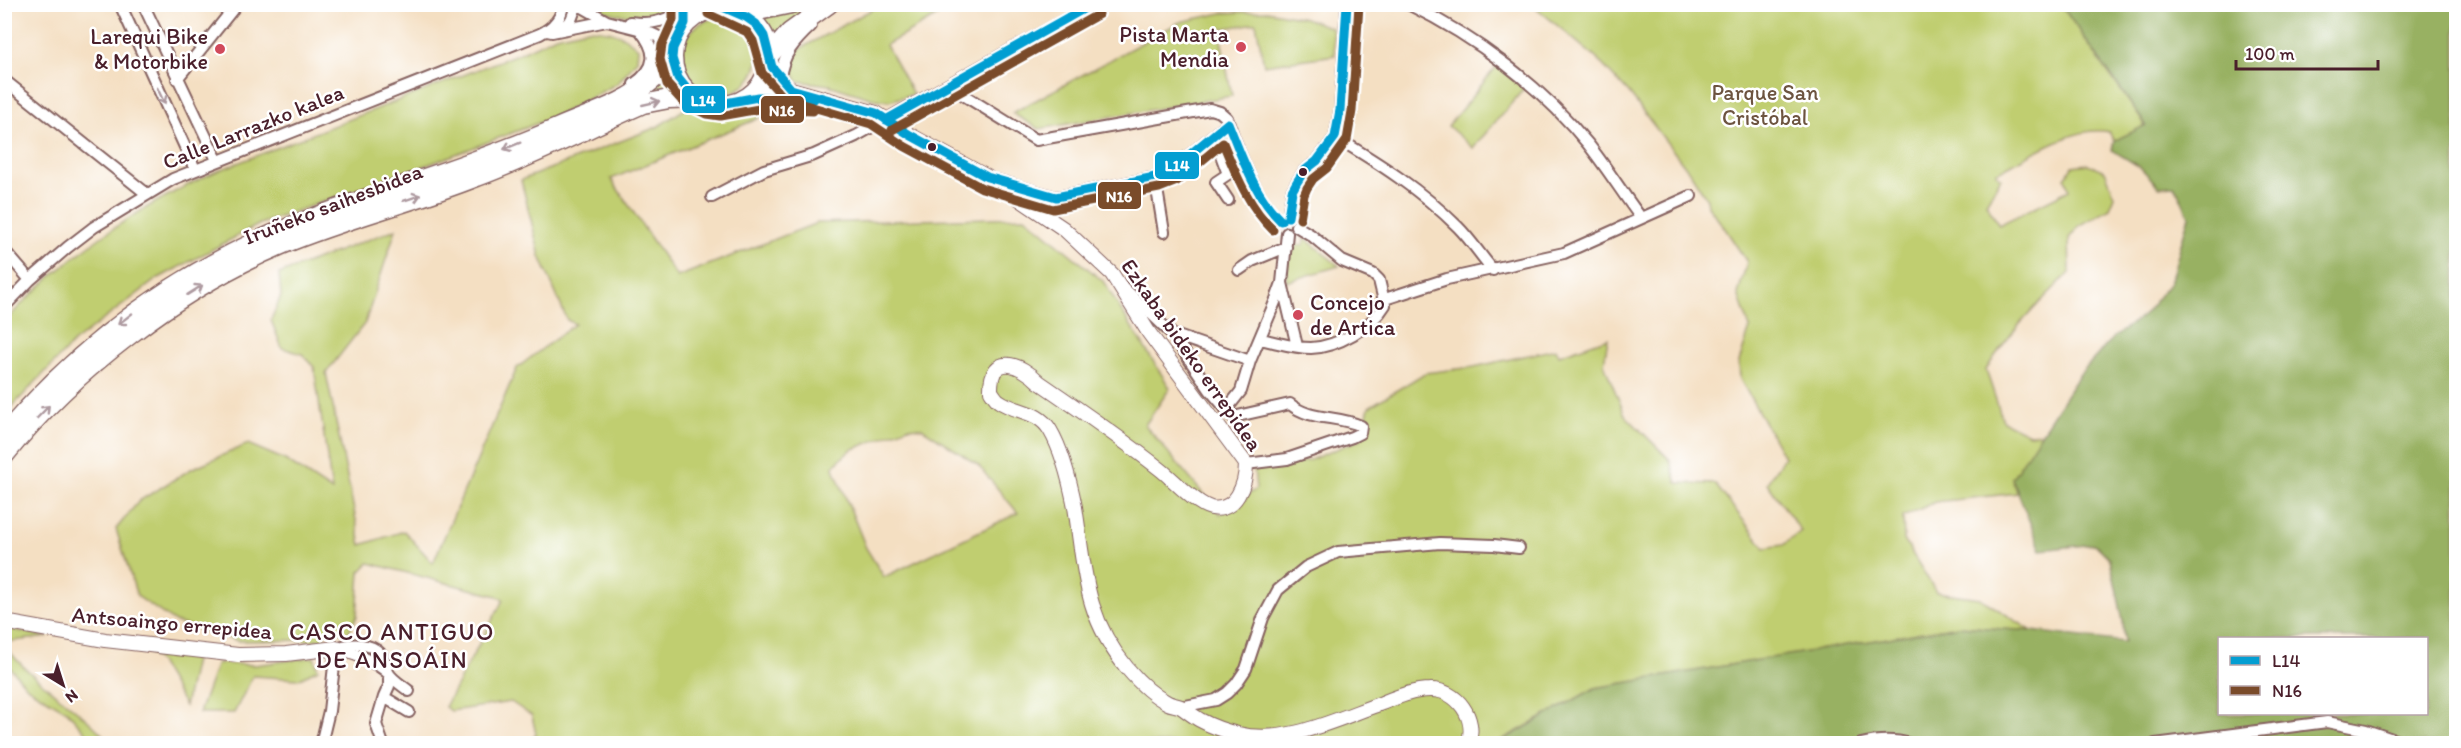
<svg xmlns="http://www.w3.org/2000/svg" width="2461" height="748" viewBox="0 0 2461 748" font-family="Itim,sans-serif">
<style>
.green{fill:#c0ce70;stroke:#85764e;stroke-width:1.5;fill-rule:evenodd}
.forest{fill:#98b162;stroke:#716846;stroke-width:1.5;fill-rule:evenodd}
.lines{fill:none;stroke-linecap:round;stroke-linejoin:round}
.minor-casing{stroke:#866260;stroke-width:14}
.tertiary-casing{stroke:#866260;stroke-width:16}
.trunk-casing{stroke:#866260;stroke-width:21}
.minor{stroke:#fff;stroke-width:10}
.tertiary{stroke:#fff;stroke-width:14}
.trunk{stroke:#fff;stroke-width:18}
.bus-1-casing{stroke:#fff;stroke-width:14}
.bus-2-casing{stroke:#fff;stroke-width:14}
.bus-1{stroke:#049ed2;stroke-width:9}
.bus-2{stroke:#7a4b2a;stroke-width:9}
.oneway{stroke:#ae9aa0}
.poi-dot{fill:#d1495b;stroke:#fff;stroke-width:2}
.bus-dot{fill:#4a1f2b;stroke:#fff;stroke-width:2}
.labels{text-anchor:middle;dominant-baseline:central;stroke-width:5;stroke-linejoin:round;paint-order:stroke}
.poi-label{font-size:22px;fill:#4a1f2b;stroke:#fff;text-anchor:end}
.park-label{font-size:22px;fill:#6d5440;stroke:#fff}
.street-label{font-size:22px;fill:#4a1f2b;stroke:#fff}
.neighbourhood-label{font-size:24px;letter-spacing:1.5px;fill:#4a1f2b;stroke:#fff}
.line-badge{stroke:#fff;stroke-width:2}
.badge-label{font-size:16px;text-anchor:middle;font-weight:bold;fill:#fff}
</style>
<rect width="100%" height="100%" fill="#fff"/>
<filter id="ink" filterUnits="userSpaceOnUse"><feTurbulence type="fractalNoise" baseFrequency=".0167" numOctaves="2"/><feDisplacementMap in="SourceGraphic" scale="12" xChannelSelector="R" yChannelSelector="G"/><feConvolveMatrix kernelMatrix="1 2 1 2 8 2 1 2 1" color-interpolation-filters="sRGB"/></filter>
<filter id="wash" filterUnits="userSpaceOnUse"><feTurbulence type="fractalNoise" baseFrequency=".008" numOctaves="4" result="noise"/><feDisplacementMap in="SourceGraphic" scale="24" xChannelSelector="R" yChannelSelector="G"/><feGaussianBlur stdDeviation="1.35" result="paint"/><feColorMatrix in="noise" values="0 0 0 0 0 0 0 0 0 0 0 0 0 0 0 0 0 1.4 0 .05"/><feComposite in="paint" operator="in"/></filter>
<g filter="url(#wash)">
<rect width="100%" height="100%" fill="#f4dfc2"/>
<path class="green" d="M591,5H673L667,13C642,16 614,19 591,5Z
M813,5L775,38L769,26L761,17L795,11Z
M880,5H957L886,45L913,94L889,101L873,99L829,85L797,81L791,68L794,52Z
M1533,5H2061L2146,126L2114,141L2109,132C2076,124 2025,158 1996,173L2001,178L1986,203L1999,225L2069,190L2065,178L2072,166L2088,164L2105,171L2115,196L2110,208L2079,226L2069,238L2070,272C2039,303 2008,333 1986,370L2003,421L2029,434L2043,433L2012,478L2018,493L1935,502L1903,517L1904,540L1936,592L1980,598L2032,631L1958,626L1595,688L1496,743H530L536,734L532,716L511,702L451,711L445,707L503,600L497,596L369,563L360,572L357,616L348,634L328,629L322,640L238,641L175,622L137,596L116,529L139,501L191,469L248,444L285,460L332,491L314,367L302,354L282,348L271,320L281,296L279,274L396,229L365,323L326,373L361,545L404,531L433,563L517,368L575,324L567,320L540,256L521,180L657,127L688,107L722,116L758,104L777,103L757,119L611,179L677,277L817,223L1025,217L1103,281L1170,388L1145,425L1220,514L1256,489L1254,469L1310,460L1361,439L1369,407L1425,373L1474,367L1556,349L1559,355L1608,338L1604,364L1625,415L1670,460L1677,483L1715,484L1765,548L1783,545L1801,531L1767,483L1784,457L1740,379L1739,362L1750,328L1738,294L1747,262L1726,230L1708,206L1707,199L1691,174L1629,93L1596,58ZM908,427L922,428L978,465L1018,513L884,577L866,548L833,466L851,450Z
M1267,11L1305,18L1332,28L1335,55L1264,65L1256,23L1219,29L1232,96L1039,129L1012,113L1180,22L1222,13Z
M682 56a38 38 0 1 1 76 0a38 38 0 1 1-76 0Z
M588,29C610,30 621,32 638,48L637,60L618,83L557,116L419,168L260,224L157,279L74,342L5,414V321C67,255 134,209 217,171L520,53L556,36Z
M1501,61L1528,84L1473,148L1448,126Z
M667,73L676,90L635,99Z
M1305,238L1339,266L1286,282L1289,247L1295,249L1296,244L1303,245Z
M5,628L48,637L5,642Z
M5,646C34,684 79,706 110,743H77L87,734L67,711L28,688L5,662Z
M148,651L196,655L185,706L159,662Z
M314,657L318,669L298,679L253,676L234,713H199L217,663L255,665Z"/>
<path class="forest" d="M2061,5H2456V743L1496,744L1595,688L1959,626L2032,631L2124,642L2123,621L2110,559L2095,544L2041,550L2012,478L2080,374L2114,337L2144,315L2170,283L2189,216L2175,186L2159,187L2140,167L2112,150L2114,141L2146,125ZM2220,638H2426V714H2220Z"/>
</g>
<g filter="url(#ink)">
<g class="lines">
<defs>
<path id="minor" d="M120,4L195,169
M143,4L217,160
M577,4L607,21L646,31L657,36L672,53
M1408,4C1476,37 1541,86 1588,144C1607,168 1623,194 1641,218
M630,22C652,25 670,22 684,4
M561,29L571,20L577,4
M547,31L552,32L607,21
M780,78C783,54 794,42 811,26
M177,79L237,4
M4,80L147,194
M634,84C658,67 657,51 640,30
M949,86L1036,140L1210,109L1220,112L1227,118C1237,147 1257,203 1281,221
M1335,137C1379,163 1421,190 1458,227C1471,240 1481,256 1493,270
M1155,177L1164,232
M997,180L1056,197L1155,177L1170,171L1228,123
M712,197L764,170L814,155L856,136L1093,4
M1228,200L1216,182L1228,174L1222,158L1237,145
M1288,217L1292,191L1297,182L1304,171L1317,161L1335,137L1340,110L1347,4
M4,250L30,280
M1239,270L1252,261L1286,247
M1282,283L1297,346
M1122,286L1172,334L1210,390L1233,417L1290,404C1310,421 1338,415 1361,426L1360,433L1352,437L1287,459L1246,464
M1385,299L1447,279L1564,253L1691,196
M4,307L30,280L68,247L94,227L173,179L540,34C552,28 562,18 563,4
M1172,334L1250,361
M1260,339C1276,342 1294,348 1311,348C1337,347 1372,327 1385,305L1379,280L1373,274L1342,261L1311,235L1296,226
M1226,410L1241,391L1250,361L1275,302L1282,283L1287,233
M336,648C355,654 374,660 389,674V686L384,697L409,712
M336,648C349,643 371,642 381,654C386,660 385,666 388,672C391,679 403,686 409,691
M1180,707L1216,700L1227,693L1236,684L1246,669L1263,618L1278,590L1306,567L1338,552L1440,543L1494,545L1519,548
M321,744L329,711L336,648
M383,744L376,724L384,697
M1861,744C1878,740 1893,739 1910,744
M2155,744L2327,722L2366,730L2407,744"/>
<path id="tertiary" d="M715,4L721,9
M685,25V4
M769,61L783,83L791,89L876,113L910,135L987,177L1064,229L1112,274L1149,333L1246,464C1246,484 1236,513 1211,508C1195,504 1173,479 1160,469C1121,438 1080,410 1039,382C1021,364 990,351 991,391C993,394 996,399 999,401C1016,413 1038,410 1050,430C1063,452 1070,482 1075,507C1085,570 1084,616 1127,668C1138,681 1152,695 1168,703C1172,705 1177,705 1181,707C1187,711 1193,716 1200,720C1211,726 1225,731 1238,734C1285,746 1339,718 1382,703C1397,697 1414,690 1430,690C1457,689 1478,719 1468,744
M743,98L776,96L804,99
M4,622L105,640L238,655L286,654L336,648"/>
<path id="trunk" d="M673 57a48 48 0 1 1 96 0a48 48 0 1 1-96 0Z
M744,14L791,4
M769,56L790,32L829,4
M4,435C84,341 178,272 292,226C379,191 470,166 557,128C589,114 627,103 654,79C660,73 666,65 672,58
M4,456C73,370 182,286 284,244C347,218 414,202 477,177C534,156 588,128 643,104L669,99L695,98"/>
</defs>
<use href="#minor" class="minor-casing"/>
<use href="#tertiary" class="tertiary-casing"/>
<use href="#trunk" class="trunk-casing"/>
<use href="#minor" class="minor"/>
<use href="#tertiary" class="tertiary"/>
<use href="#trunk" class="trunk"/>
<defs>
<path id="bus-1" d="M685,4V23L673,48L672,58L678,78L691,94L710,103L720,104L758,97L814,99
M716,4L746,17L756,24L764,36L772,67L791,89L876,113L910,135L987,177L1056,197L1155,177L1170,171L1228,123C1242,157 1254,195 1281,221
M886,120L1092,4
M1288,217L1292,191L1297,182L1304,171L1317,161L1335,137L1340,110L1347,4"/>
<path id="bus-2" d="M673,4V20L662,45L660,59L667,84L684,103L706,114L720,116L759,109L813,111
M708,14L747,32L753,41L762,73L785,99L871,124L904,146L982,188L1053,209L1159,188L1177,181L1223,143C1236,174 1248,206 1273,230
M892,130L1099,14
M1300,219L1304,195L1307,188L1313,179L1327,168L1347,140L1352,111L1359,5"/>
</defs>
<use href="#bus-1" class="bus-1-casing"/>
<use href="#bus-2" class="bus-2-casing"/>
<use href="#bus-1" class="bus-1"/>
<use href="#bus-2" class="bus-2"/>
</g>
<defs><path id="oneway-shaft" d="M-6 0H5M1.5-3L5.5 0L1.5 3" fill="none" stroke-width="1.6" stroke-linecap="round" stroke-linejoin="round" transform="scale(1.5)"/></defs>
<g class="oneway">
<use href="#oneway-shaft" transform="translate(161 96) rotate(65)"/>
<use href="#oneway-shaft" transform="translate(651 103) rotate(-13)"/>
<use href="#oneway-shaft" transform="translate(512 146) rotate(158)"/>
<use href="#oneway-shaft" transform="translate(412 198) rotate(-18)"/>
<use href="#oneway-shaft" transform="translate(195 290) rotate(-32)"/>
<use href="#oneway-shaft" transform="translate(125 319) rotate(142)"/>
<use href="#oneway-shaft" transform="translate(43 412) rotate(-46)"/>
</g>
</g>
<g class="poi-dot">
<circle cx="1241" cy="47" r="6"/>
<circle cx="220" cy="49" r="6"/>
<circle cx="1298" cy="315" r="6"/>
</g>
<g class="bus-dot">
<circle cx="932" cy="147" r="5"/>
<circle cx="1303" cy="172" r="5"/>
</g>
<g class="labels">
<g class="poi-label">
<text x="1229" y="34">Pista Marta<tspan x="1229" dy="25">Mendia</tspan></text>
<text x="208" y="36">Larequi Bike<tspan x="208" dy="25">&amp; Motorbike</tspan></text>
<text x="1310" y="302" text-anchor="start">Concejo<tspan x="1310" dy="25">de Artica</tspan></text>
</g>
<g class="park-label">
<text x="1765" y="92">Parque San<tspan x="1765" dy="25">Cristóbal</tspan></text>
</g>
<g class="street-label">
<text transform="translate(253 127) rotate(-22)">Calle Larrazko kalea</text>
<text transform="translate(333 204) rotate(-21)">Iruñeko saihesbidea</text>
<text transform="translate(1192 355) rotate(55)">Ezkaba bideko errepidea</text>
<text transform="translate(172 623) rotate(5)">Antsoaingo errepidea</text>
</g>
<g class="neighbourhood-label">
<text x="392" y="631">CASCO ANTIGUO<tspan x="392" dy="28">DE ANSOÁIN</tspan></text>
</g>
</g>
<g class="line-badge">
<rect x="681" y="85" width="45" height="29" rx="6" fill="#049ed2"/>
<rect x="760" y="95" width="45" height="29" rx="6" fill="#7a4b2a"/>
<rect x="1154" y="151" width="46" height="29" rx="6" fill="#049ed2"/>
<rect x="1097" y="181" width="45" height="29" rx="6" fill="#7a4b2a"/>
</g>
<g class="badge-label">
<text x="703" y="106">L14</text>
<text x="782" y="116">N16</text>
<text x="1177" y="171">L14</text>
<text x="1119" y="202">N16</text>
</g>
<rect width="2461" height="748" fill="none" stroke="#fff" stroke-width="24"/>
<rect x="2218" y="637" width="210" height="78" fill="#ffffff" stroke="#b7a5aa" stroke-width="1.5"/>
<rect x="2230" y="656" width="30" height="9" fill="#049ed2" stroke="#b7a5aa" stroke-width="1.5"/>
<text x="2272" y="667" font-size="18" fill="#4a1f2b">L14</text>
<rect x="2230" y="686" width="30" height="9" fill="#7a4b2a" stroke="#b7a5aa" stroke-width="1.5"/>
<text x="2272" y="697" font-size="18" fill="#4a1f2b">N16</text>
<g transform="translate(63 685) rotate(142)" stroke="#ffffff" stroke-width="4.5" paint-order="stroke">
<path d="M0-4.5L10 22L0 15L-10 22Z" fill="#4a1f2b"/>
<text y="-9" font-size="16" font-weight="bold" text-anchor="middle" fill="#4a1f2b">N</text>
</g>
<path d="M2236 60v9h142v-9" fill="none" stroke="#4a1f2b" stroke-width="3"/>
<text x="2245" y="60" font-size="18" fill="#4a1f2b" stroke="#ffffff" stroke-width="4.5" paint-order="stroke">100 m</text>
</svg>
